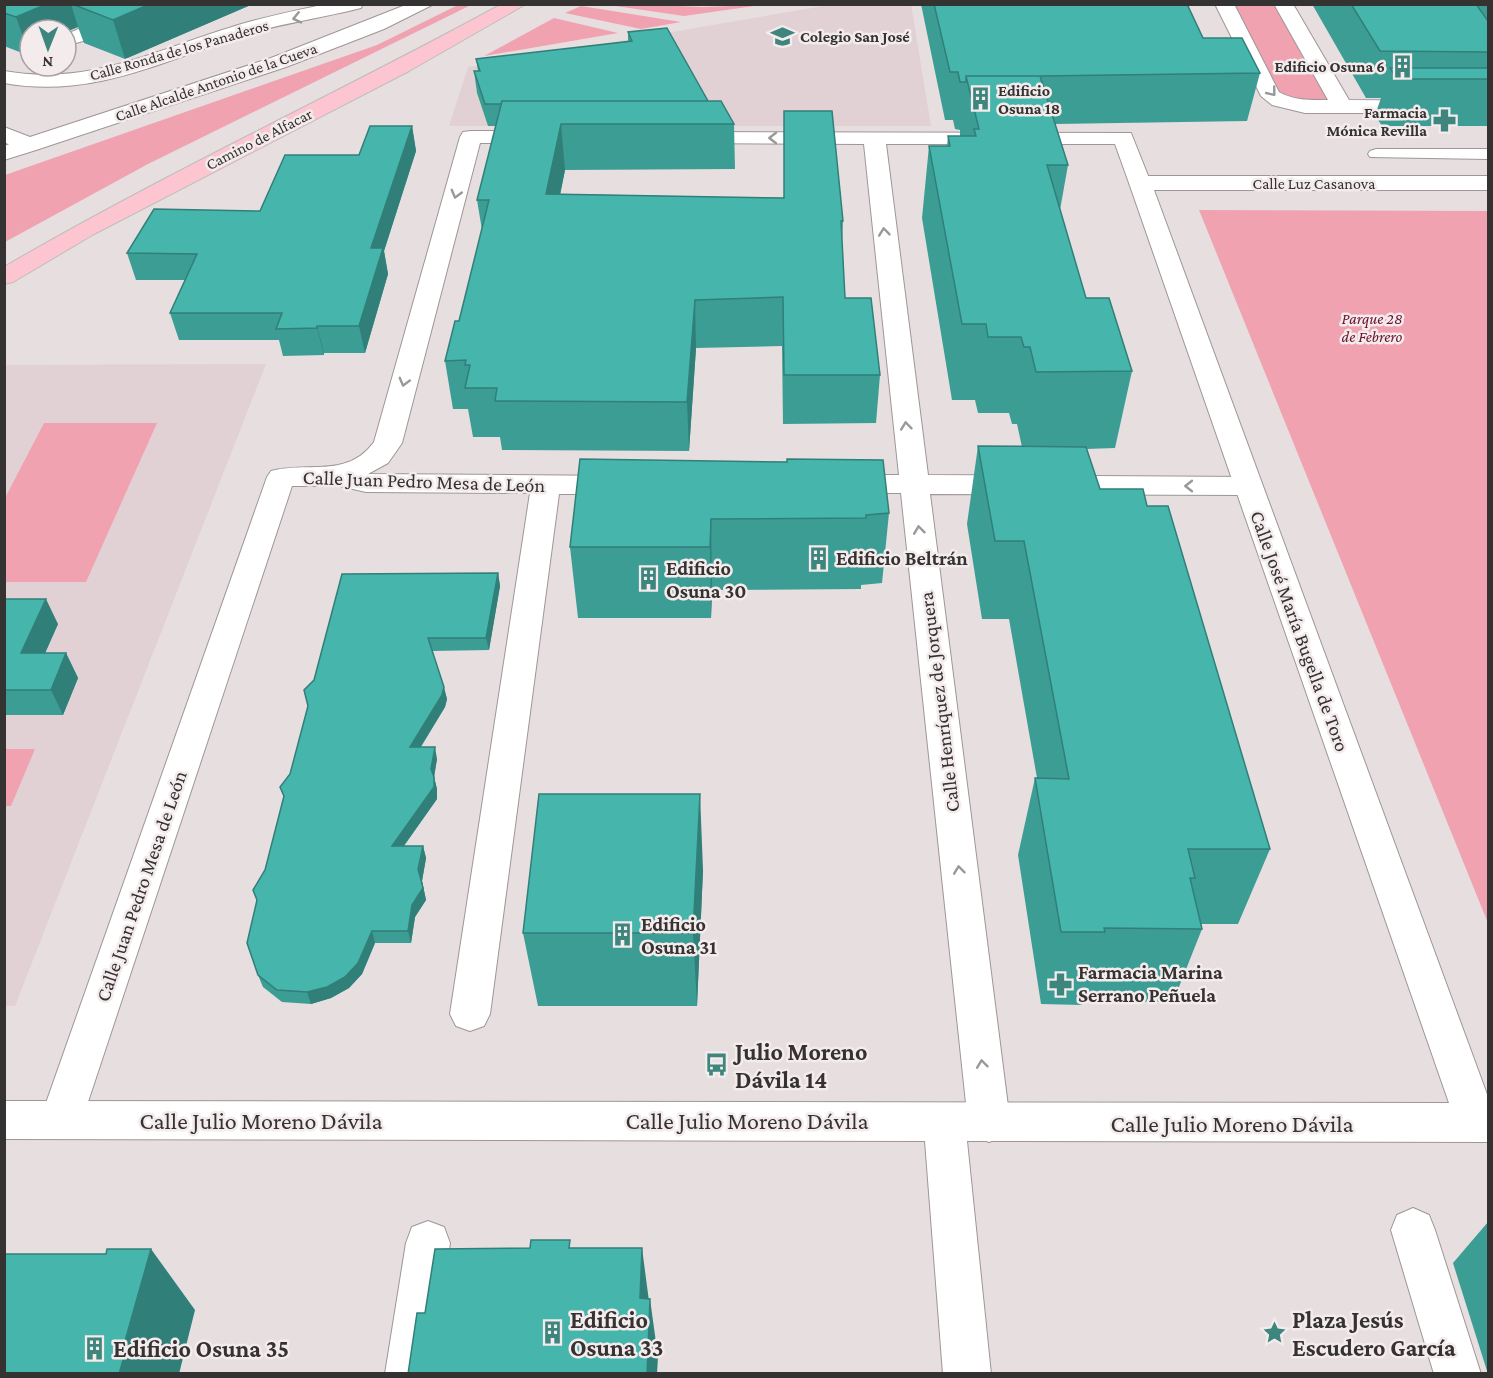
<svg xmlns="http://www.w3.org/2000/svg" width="1493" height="1378" viewBox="0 0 1493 1378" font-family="'Crimson Pro',serif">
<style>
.built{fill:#e2d1d4}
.green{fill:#f0a2b0}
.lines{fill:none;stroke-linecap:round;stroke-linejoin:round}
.lane-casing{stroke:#9e9697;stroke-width:2}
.street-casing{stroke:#9e9697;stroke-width:2}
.secondary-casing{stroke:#9e9697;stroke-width:2}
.primary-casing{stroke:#bebdbd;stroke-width:2}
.lane{fill:#fff;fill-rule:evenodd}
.street{fill:#fff;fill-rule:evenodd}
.secondary{fill:#fff;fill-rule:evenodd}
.primary{fill:#fcc5cf;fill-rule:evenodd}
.wall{fill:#3c9d95}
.shaded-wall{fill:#317f79}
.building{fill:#46b6ad;stroke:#317f79;stroke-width:1.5}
.oneway{stroke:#9a9898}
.labels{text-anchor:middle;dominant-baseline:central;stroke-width:5;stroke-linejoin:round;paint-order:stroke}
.far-poi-label{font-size:16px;font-weight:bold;fill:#353232;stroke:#f3ebec;text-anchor:start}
.far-street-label{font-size:16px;fill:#353232;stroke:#f3ebec}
.far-park-label{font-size:16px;font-style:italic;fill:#6c102f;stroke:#f3ebec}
.street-label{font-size:20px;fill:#353232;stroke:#f3ebec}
.poi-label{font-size:20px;font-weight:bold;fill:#353232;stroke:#f3ebec;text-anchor:start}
.near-poi-label{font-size:24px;font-weight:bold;fill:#353232;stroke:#f3ebec;text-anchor:start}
.near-street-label{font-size:24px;fill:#353232;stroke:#f3ebec}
</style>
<rect width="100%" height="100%" fill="#e6dedf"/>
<path class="built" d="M911,4L931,126H449L468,67L829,5Z
M266,364L15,1006H5V365Z"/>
<path class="green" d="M458,5H471L148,164L5,242V175L377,45Z
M654,5L702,7L761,5L684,16L609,5Z
M1231,5H1276L1329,97C1316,107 1293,102 1279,96Z
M581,6L681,22L641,29L565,13Z
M554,18L618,33L484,56Z
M1199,210L1488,211V923Z
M44,423H157L86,582H5V498Z
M5,749H35L11,806H5Z"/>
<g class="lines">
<defs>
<path id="lane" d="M1376,149H1488V159L1370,157L1368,154L1370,151Z"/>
<path id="street" d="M138,4H165L163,8L83,41L76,43L66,37L69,33Z
M326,4H363L361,8C322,18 282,23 244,35C163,61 92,99 4,83V71C89,86 153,51 232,27C263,17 294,11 326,4Z
M1215,4H1234L1279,92C1295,101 1311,100 1328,100L1274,4H1293L1349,100L1488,101V113H1305L1272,105L1261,96Z
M471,131H536L544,132L547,137L544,142L536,143H480L402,443L388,463L368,474L622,476L632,479L636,485L632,491L622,494H559L490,1014L484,1026L470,1031L456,1026L450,1014L530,493L366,492L340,486H292L82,1120L76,1134L61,1139L46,1134L40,1120L267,477L271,471C307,461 347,479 374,442L460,137L463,132Z
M690,132L1131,133L1151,183L1148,188H1132L1129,183L1115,144H886L928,475L1248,477L1258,480L1262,486L1258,492L1248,495L930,494L1010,1122L1004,1136L989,1142L974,1136L968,1122L901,493H842L832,490L828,484L832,478L842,475H899L864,144L682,143L679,138L682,133Z
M28,138L36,140L39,145L36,150L4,160V146Z
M1413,1208L1429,1215L1435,1230L1481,1374H1434L1391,1230L1397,1215Z
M428,1221L444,1227L450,1243L433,1374H385L406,1243L412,1227Z"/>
<path id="secondary" d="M408,4H434L384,29L286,67L36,150H20L4,142V127L30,137L271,58Z
M1140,176H1488V190H1154L1488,1097V1142L967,1141L991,1374H943L925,1141L4,1139V1101L1449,1103L1129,183L1132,178Z"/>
<path id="primary" d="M502,4H526L409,71L94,234L13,282L4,284V267C167,172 337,94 502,4Z"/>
</defs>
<use href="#lane" class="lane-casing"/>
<use href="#street" class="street-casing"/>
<use href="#secondary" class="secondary-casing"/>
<use href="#primary" class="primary-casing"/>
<use href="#lane" class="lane"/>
<use href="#street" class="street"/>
<use href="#secondary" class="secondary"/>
<use href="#primary" class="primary"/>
</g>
<path class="wall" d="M4,4H253L125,59L84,43L78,27L68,31L30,56L4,46Z
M921,4H1187L1203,38L1260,73L1247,121L1055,124L1068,165L1060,210L1086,298L1132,371L1115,448L1086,449L1100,489L1147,506L1270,849L1238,924H1201L1202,929L1173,1002L1083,1001L1082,1005L1041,1004L1018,855L1035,778H1037L1009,619H982L967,524L978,446L1022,447L1017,424H1012L1009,413H978L975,400H952L922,218L929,146H947L948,136H960V130L955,129L953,120H945Z
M1312,4H1488V126H1382L1375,115L1381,98H1366Z
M628,32L734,124L735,169L565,170L560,194L784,198V111L843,221L842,244L845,298L880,375L876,423L783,424L782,346L696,348L689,451L502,450L500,437H473L468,409H453L445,361L459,321L482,230L477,200L496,126H488L477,93L474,71H478L476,59L628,42Z
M412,126L416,151L384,251L388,274L365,353H324V355L283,356L279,340H179L170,313L185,280H136L127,253L260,211L359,155Z
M580,459L889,513L882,583L861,585V589L712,590L711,618H578L570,547Z
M498,573L500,586L489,650L432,651L447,699L445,707L421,747L437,759L434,777L437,789V799L404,846H423L426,858L422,881L426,900L415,917L411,943H375L362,974L349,988L331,998L311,1004L282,1002L263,987L258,975L257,900L253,890L265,870L284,798L280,787L290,774L308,706Z
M4,599L58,624L45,653H66L78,678L63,715H4Z
M703,870L697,1006H538L523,933Z
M1488,1222V1374L1453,1263Z"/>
<path class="shaded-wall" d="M47,4H71L78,27L68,31L66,34V30H30V56L16,17Z
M150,4H253L125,59L113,20Z
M561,124L565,170L551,241L546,194Z
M412,126L416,151L384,251L388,274L365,353L359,326L371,248Z
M695,300L696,348L689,451L687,402Z
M317,326L324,353V355L317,328Z
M711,519L712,590L711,618L710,547Z
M498,573L500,586L489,650L486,638Z
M46,599L58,624L34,678L21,653Z
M66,653L78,678L63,715L51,690Z
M444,687L447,699L445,707L413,759L410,747Z
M435,747L437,759L434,777L437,789V799L395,858L392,846L431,769Z
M700,794L703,870L697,1006L693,933Z
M423,846L426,858L422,881L426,900L415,917L411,943L408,931Z
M372,931L375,943L362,974L349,988L331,998L311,1004L307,992Z
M642,1248L650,1309V1299L658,1357L657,1374H647L640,1298Z
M151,1249L195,1310L179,1374H119L125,1341Z"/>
<path class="building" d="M4,4H47L16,17L4,13Z
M72,4H150L113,20Z
M934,4H1187L1203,38H1242L1260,73L1040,76H966V82H960L958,72H950Z
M1351,4H1476L1488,21V52L1380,51Z
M667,28L708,101H502L501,104H485L474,71H480L476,59L632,41L628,32Z
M1390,68H1488V79H1397Z
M966,76H1040L1068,165H1047L1086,298H1109L1132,371L1036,372L1030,347H1024L1021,337H988L986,324H962L929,146H950L948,136H976L974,129H979Z
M502,101H721L734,124H561L546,194L784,198V111H832L843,221H841L845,298H871L880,375H784L783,297L695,300L687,402L495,401L497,388H465L470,365H465L466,360L445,361L455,321H459L489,200H477Z
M370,126H412L371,248H383L359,326H317V328L276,329L282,313H170L197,254L127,253L154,209L260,211L285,155H359Z
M978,446L1086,447L1100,489H1143L1147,506H1168L1270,849H1188L1195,878H1190L1202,929L1104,928L1105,932H1061L1035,778L1069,779L1024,541H995Z
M580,459L787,462V459L883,460L889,513L866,515V518L711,519L710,547H570Z
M498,573L486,638H428L444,687L442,695L410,747H435L431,769L434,777V787L392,846H423L418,869L423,888L412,905L408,931H372L358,963L345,977L327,987L307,992L277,990L258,975L247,943L257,900L253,890L265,870L284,796L280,787L290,774L308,706L304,690L314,680L342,574Z
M4,599H46L21,653H66L51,690H4Z
M539,794H700L693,933H523Z
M531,1240H570L569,1248H642L640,1298L650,1299L647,1374H408L417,1313H425L435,1249L530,1248Z
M107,1249H151L125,1341L129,1340L119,1374H4V1254H106Z"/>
<defs><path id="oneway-chevron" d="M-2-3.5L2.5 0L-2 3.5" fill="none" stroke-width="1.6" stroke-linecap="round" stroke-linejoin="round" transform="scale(1.5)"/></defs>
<g class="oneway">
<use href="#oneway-chevron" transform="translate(297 18) rotate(167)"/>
<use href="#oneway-chevron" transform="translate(1272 92) rotate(51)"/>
<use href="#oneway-chevron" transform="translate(773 138) rotate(-180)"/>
<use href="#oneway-chevron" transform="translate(456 194) rotate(105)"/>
<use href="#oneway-chevron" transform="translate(884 232) rotate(-96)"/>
<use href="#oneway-chevron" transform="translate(404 382) rotate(105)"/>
<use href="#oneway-chevron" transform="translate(906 426) rotate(-96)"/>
<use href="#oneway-chevron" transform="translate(1189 486) rotate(-180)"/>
<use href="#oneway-chevron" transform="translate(919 530) rotate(-97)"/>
<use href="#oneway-chevron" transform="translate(959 870) rotate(-97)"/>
<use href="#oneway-chevron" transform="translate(982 1064) rotate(-97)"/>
</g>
<defs>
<symbol id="school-bare" viewBox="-9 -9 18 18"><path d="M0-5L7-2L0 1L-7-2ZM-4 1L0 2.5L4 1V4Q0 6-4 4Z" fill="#3e857e" stroke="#f3ebec" stroke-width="2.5" paint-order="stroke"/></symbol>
<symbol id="building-bare" viewBox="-9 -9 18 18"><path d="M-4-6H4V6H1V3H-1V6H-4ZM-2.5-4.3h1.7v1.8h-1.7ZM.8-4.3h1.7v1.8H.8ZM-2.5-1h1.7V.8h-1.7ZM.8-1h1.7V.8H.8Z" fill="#3e857e" stroke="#f3ebec" stroke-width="2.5" paint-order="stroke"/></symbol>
<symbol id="pharmacy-bare" viewBox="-9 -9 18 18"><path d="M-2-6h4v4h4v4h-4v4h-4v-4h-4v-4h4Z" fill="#3e857e" stroke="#f3ebec" stroke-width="2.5" paint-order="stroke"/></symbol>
<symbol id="bus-bare" viewBox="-9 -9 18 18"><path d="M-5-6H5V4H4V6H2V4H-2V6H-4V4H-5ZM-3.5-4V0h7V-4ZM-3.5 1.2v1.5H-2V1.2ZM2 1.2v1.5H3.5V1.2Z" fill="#3e857e" stroke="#f3ebec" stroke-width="2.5" paint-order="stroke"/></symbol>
<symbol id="sight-bare" viewBox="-9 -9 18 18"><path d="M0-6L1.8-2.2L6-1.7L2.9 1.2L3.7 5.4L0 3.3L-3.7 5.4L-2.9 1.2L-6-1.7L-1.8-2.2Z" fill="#3e857e" stroke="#f3ebec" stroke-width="2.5" paint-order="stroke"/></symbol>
</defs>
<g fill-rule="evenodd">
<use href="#school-bare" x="766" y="20" width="33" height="33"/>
<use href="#building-bare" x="1386" y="50" width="33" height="33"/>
<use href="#building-bare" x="964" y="82" width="33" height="33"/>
<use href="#pharmacy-bare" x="1428" y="104" width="33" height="33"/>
<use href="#building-bare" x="802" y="542" width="33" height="33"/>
<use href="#building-bare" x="632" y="562" width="33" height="33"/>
<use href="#building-bare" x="606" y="918" width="33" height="33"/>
<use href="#pharmacy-bare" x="1044" y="968" width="33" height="33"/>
<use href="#bus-bare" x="700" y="1048" width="33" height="33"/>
<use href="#building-bare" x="536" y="1316" width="33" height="33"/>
<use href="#sight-bare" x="1258" y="1316" width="33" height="33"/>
<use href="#building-bare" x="78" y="1332" width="33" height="33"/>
</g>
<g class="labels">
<g class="far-poi-label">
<text x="800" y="36">Colegio San José</text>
<text x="1385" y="66" text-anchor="end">Edificio Osuna 6</text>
<text x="998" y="90">Edificio<tspan x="998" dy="18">Osuna 18</tspan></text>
<text x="1427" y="112" text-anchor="end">Farmacia<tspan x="1427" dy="18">Mónica Revilla</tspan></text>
</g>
<g class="far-street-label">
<text transform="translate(179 50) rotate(-16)">Calle Ronda de los Panaderos</text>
<text transform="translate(216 82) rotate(-19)">Calle Alcalde Antonio de la Cueva</text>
<text transform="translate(259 139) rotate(-27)">Camino de Alfacar</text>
<text x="1314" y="183">Calle Luz Casanova</text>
</g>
<g class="far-park-label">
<text x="1372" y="318">Parque 28<tspan x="1372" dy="18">de Febrero</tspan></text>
</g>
<g class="street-label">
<text transform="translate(424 481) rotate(2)">Calle Juan Pedro Mesa de León</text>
<text transform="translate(1300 631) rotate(70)">Calle José María Bugella de Toro</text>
<text transform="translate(939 702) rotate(-97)">Calle Henríquez de Jorquera</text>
<text transform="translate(141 886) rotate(-71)">Calle Juan Pedro Mesa de León</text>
</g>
<g class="poi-label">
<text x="836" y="558">Edificio Beltrán</text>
<text x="666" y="568">Edificio<tspan x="666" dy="23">Osuna 30</tspan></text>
<text x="641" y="924">Edificio<tspan x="641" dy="23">Osuna 31</tspan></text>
<text x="1078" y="972">Farmacia Marina<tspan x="1078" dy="23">Serrano Peñuela</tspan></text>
</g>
<g class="near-poi-label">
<text x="735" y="1051">Julio Moreno<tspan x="735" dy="28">Dávila 14</tspan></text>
<text x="570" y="1319">Edificio<tspan x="570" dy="28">Osuna 33</tspan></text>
<text x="1292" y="1319">Plaza Jesús<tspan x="1292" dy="28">Escudero García</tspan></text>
<text x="113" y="1348">Edificio Osuna 35</text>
</g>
<g class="near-street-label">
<text x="261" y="1120">Calle Julio Moreno Dávila</text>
<text x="747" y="1120">Calle Julio Moreno Dávila</text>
<text x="1232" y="1123">Calle Julio Moreno Dávila</text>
</g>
</g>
<rect width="1493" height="1378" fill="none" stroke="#353232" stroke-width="12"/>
<g transform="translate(48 48) rotate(181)"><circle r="28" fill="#f3ebec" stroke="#a7a1a2" stroke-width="1.5"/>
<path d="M0-4.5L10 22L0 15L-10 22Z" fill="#3e857e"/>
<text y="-9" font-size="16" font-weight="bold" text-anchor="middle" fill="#353232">N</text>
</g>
</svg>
